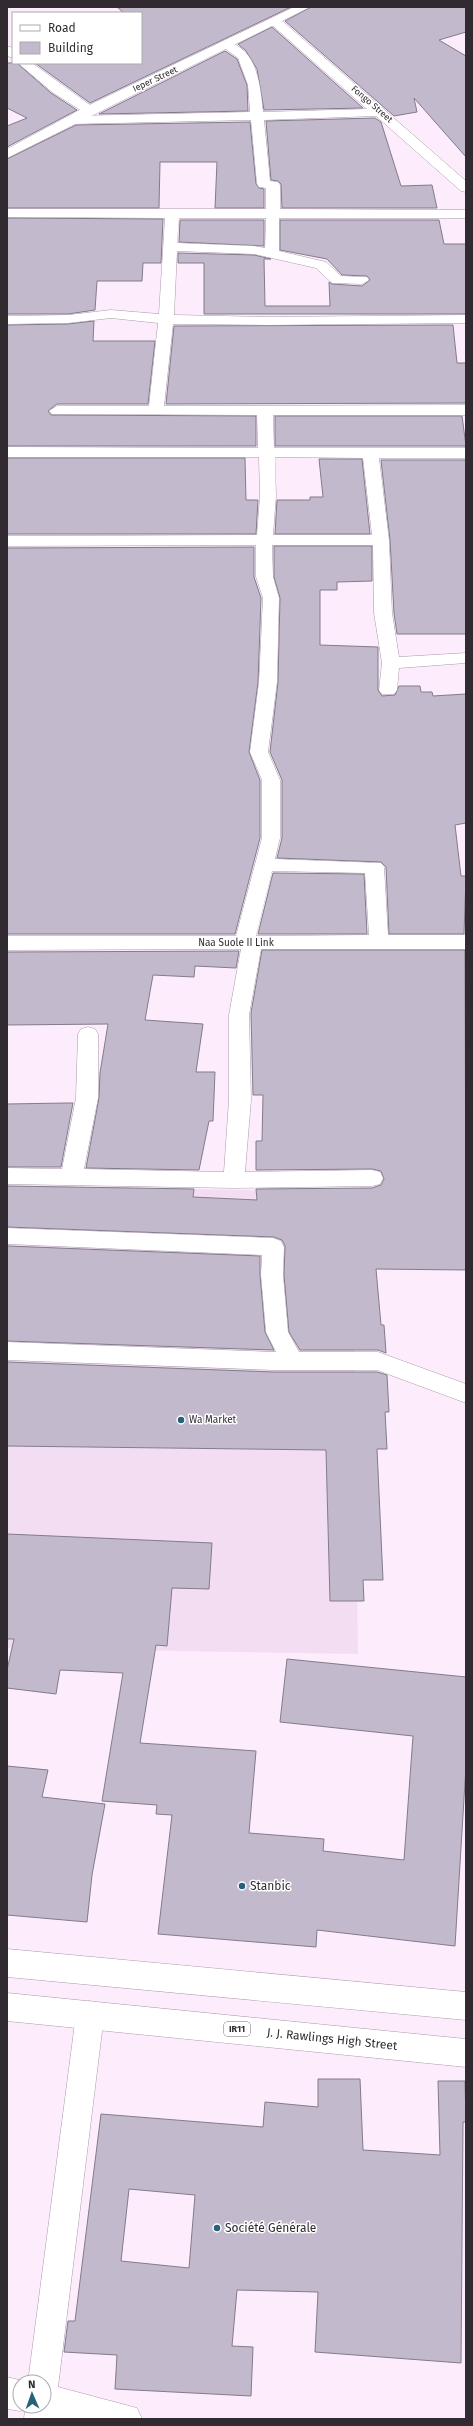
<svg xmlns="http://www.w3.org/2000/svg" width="473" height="2426" viewBox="0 0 473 2426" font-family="'Fira Sans',sans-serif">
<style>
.built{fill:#f3ddf2}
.building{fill:#c2bacc;stroke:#837b8b;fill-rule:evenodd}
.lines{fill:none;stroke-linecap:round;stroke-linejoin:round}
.street-casing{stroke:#aa9baa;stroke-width:1}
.secondary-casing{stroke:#aa9baa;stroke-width:1}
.primary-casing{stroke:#aa9baa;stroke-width:1}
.street{fill:#fff;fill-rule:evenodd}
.secondary{fill:#fff;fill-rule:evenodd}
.primary{fill:#fff;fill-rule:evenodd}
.poi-dot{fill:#27617a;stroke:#fff;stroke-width:1.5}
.labels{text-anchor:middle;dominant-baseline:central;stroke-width:3;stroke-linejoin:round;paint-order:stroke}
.far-street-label{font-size:9px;fill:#312b31;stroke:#fff}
.shield{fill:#fff;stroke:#6f6b6f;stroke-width:1}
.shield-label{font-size:9px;font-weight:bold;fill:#312b31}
.street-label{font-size:10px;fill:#312b31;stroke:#fff}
.poi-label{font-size:10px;fill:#312b31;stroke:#fff;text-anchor:start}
.near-poi-label{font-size:12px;fill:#312b31;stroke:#fff;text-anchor:start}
.near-street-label{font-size:12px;fill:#312b31;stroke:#fff}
</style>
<rect width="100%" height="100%" fill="#fcecfc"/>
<path class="built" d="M7,1186L352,1192L358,1654L7,1648Z"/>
<path class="building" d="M117,7H291L90,103L35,63H141V13H124Z
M311,7H466V32L439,40L466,56V157L414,98L417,112L394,116L285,21Z
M272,27L363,108L264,110L257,69L246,51L238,44Z
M225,51L237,59L247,85L248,111L99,114Z
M7,63H17L51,93L77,110L7,147V126L27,118L7,108Z
M375,118L381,122L401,186L432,185L437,208H282L281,184L278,181L271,180L266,121Z
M250,122L256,184L259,188L264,189V208H215L217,162H160L159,208H7V159L76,125Z
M7,218L163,219L161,263H143L142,281H97L95,310L68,314H7Z
M180,220H264V246L179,242Z
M280,220H439L444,244H466V314H204V263H178V253L254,255L271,259H264L265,306H330L329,282L332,284L362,286L370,280L367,276L342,275L327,259L280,250Z
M94,321L93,341H155L148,404H57L48,411L51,415L256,416V446H7V325L68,324Z
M453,325L457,363H466V403L166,404L174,326Z
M275,416H462L466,446H275Z
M7,458H245L246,500H258L256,534H7Z
M319,459H362L370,534H275L277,500H310V497H323Z
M381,460H466V634H397L394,613L390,540Z
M274,546H372V581L337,582V590H320V645L378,647V690L382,696L395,695L399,686H420L421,692H432L433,696L466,694V823L455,825L461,876H466L464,934H389L386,867L381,862L277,858L282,838V780L270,752L278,682L280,598L274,577Z
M254,547V577L261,598L258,682L249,752L260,780V838L235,934H7V548Z
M273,873L364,874L367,934H258Z
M262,950H465L466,1270L376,1269L381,1325H384L386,1353L378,1350H300L289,1332L284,1275L285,1246L282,1240L274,1237L7,1227V1186L194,1189L193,1197L257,1200L256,1189L372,1188L381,1185L384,1179L381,1171L372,1169L256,1170V1141H262L263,1095H253L251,1013Z
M239,951L236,968L195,966L194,977L153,975L145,1020L203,1024L196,1072H215L213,1121H209L199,1170L86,1168L99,1098L100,1073L108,1024L7,1025V952Z
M66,1103H73L61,1167H7V1104Z
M7,1246L260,1256V1275L265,1332L274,1350L7,1341Z
M7,1362L273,1372H377L387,1375L389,1412H385L387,1449H377L383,1580H363L364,1601H330L326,1450L7,1446Z
M7,1534L212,1543L209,1589L172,1588L167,1646L156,1645L140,1743L256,1751L249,1833L324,1839L323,1851L404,1860L413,1736L280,1722L287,1659L466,1677V1766L455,1946L317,1930L316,1947L158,1934L172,1815L156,1814L157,1805L102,1801L123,1673L60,1670L56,1694L7,1688V1670L14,1639H7Z
M7,1766L48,1770L42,1797L105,1804L92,1875L87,1922L7,1915Z
M318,2079H360L363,2150L440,2155L438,2081H465L466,2122H463L461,2363L315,2352L318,2292L237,2290L232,2346L253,2347L251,2396L115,2389L117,2355L64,2352L68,2321H75L101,2114L263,2127L265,2102L318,2107ZM129,2189L195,2195L189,2268L121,2261Z"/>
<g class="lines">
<defs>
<path id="street" d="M276,18L280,19L466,181V192L461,191L376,116L264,120L270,181L278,182L280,185V209L466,210V218H279V251L326,262L341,276L367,277L369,280L362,284L332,283L316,268L254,254L177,251L174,315L268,317L466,315V323L268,325L173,324L164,406L466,405V415H273L274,448H466V458H379L389,540L392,613L399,657L466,653V663L399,668L397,690L394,694H382L379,690L382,663L374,613L373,545H272L273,577L279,598L277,682L268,752L280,780V838L275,859L381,863L384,867L388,935H466V949H261L249,1015L251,1100L245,1172L372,1170L380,1172L383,1178L380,1184L372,1186L234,1188L7,1184V1168L62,1169L76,1098L78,1034L81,1029L88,1027L95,1029L98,1034V1098L84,1169L224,1172L229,1100V1015L241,949L7,950V936H236L262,838V780L250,752L259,682L263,598L256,577V545L7,546V536L257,535L260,496L259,457H7V447L258,448L257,415L52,414L49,411L57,406H149L158,323L111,318L68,323L7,324V316L68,315L111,310L159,314L165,218L7,217V209H266V188L259,187L257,184L251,120L71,124L64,120L71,116L250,112L248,85L238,58L220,45L226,41C258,49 260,85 263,112L367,109L272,25L270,22L272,19ZM179,218H266L265,248L254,246L177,243ZM275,457L363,458L372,535H273L276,496ZM272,871L365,873L369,935L256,936Z
M7,46L13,48V58L7,56Z
M18,63H32L97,110L90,114L85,113L52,92Z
M7,1228L273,1238L281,1241L284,1247L283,1275L288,1332L299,1352H378L466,1384V1403L377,1370H273L7,1360V1342L276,1352L266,1332L261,1275L262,1255L7,1244Z
M90,2001L100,2005L104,2015L58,2387L137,2408L142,2419H24L25,2409L20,2411L7,2409V2377L27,2382H20V2406H44V2382H28L76,2015L80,2005Z"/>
<path id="secondary" d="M294,7H310L7,158V149L85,107Z"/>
<path id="primary" d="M7,1949L466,1992V2020L7,1977Z
M7,1993L466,2039V2067L7,2021Z"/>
</defs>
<use href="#street" class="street-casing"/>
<use href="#secondary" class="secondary-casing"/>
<use href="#primary" class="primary-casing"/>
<use href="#street" class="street"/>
<use href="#secondary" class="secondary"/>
<use href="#primary" class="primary"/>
</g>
<g class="poi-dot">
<circle cx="181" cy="1420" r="4"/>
<circle cx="242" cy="1886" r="4"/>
<circle cx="217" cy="2228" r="4"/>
</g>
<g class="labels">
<g class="far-street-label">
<text transform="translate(155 79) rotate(-25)">Ieper Street</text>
<text transform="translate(372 104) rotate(41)">Fongo Street</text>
</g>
<rect class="shield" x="224" y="2022" width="26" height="14" rx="3"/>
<g class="shield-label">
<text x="237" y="2029">IR11</text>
</g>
<g class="street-label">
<text x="236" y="943">Naa Suole II Link</text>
</g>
<g class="poi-label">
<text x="189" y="1420">Wa Market</text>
</g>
<g class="near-poi-label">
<text x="250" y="1886">Stanbic</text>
<text x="225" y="2228">Société Générale</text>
</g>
<g class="near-street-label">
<text transform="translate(332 2039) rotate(6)">J. J. Rawlings High Street</text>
</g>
</g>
<rect width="473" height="2426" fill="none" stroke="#312b31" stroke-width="16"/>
<rect x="12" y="12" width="130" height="52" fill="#ffffff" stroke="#adaaad"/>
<rect x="20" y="25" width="20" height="6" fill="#ffffff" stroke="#adaaad"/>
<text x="48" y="32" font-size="12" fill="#312b31">Road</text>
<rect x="20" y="42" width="20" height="12" fill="#c2bacc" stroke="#adaaad"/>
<text x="48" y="52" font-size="12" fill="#312b31">Building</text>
<g transform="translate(32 2394) rotate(358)"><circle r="19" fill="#ffffff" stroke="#adaaad"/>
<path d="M0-3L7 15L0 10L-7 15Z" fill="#27617a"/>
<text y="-6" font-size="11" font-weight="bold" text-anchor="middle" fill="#312b31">N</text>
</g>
</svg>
